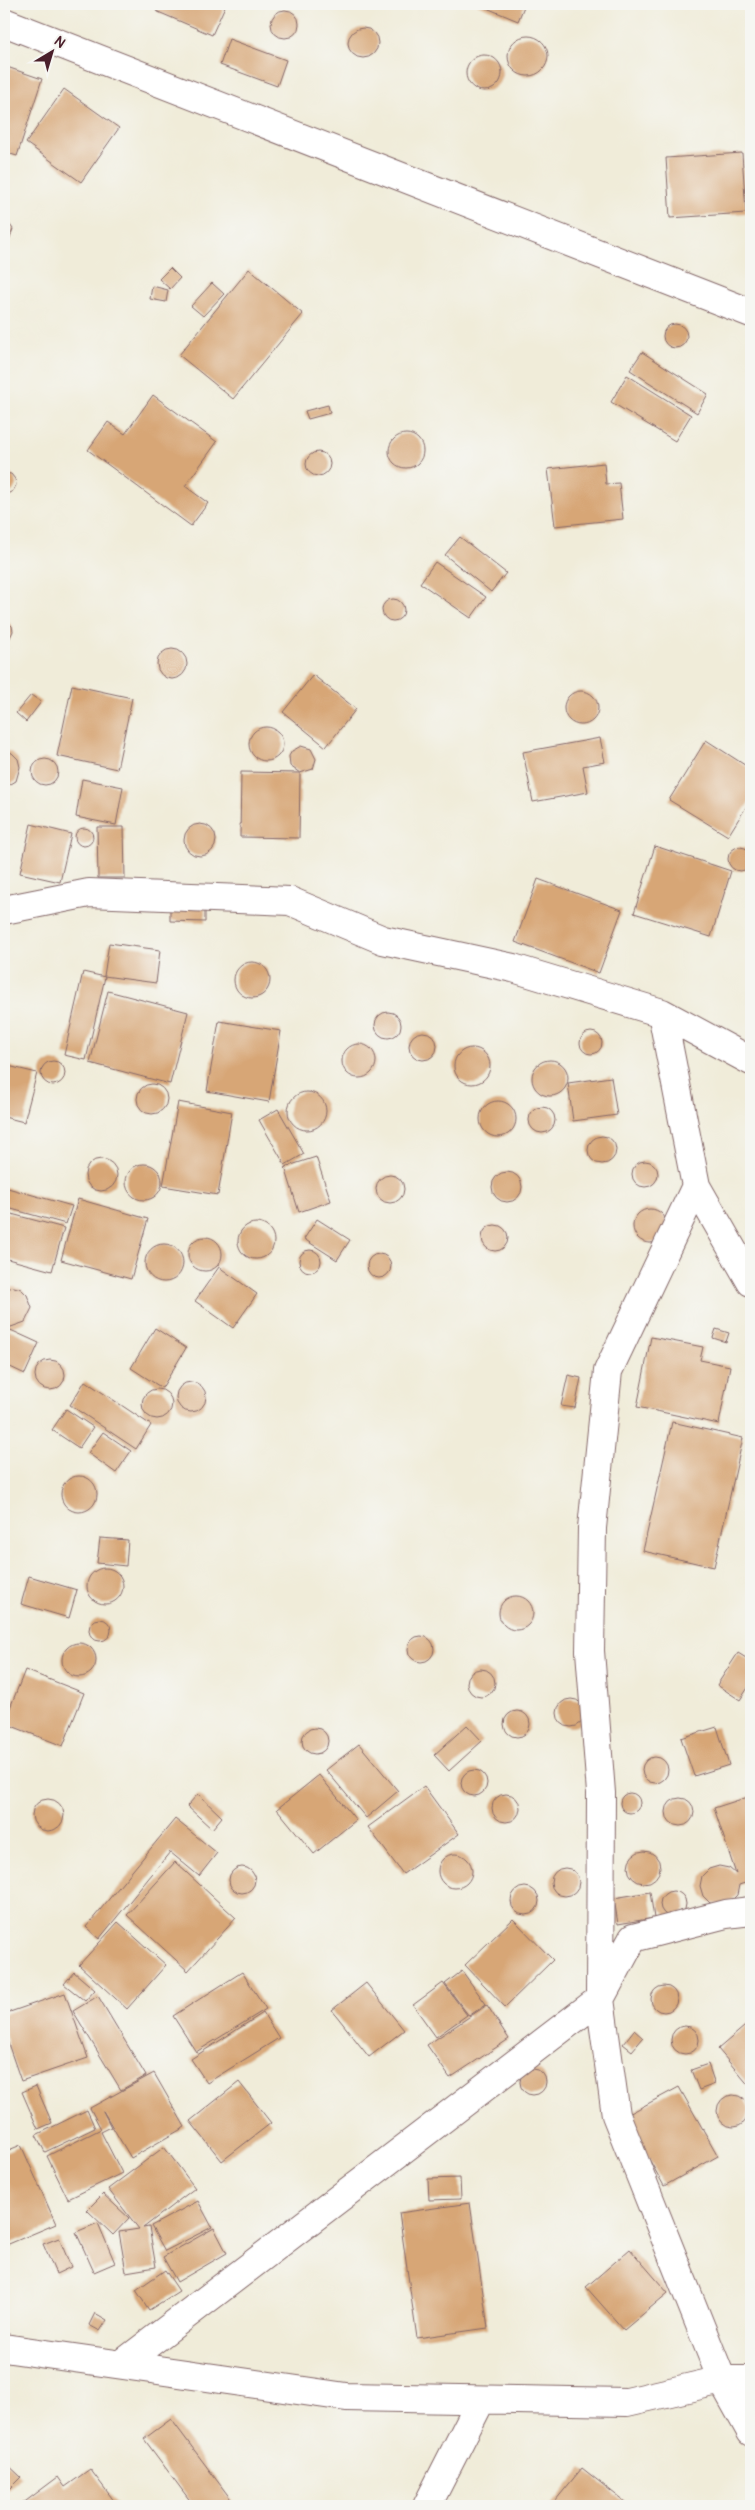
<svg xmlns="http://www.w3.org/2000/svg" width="755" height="2510" viewBox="0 0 755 2510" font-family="Pangolin,sans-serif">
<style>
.building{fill:#d7a676}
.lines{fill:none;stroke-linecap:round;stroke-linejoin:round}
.minor-casing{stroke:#846768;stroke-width:30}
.minor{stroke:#fff;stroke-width:28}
</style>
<rect width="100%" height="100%" fill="#f6f6f2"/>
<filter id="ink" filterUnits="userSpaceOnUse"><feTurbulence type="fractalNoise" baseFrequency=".02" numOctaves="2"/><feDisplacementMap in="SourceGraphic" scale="10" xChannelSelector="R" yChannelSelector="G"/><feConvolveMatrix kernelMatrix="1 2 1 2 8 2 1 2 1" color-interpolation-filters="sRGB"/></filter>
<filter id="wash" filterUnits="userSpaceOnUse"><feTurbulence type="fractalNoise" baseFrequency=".0096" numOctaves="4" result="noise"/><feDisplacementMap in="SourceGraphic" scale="20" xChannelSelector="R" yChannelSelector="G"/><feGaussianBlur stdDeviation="1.12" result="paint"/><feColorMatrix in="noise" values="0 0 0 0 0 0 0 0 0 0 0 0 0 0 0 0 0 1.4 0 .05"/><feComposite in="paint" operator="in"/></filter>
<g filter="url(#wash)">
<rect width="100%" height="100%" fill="#f0ecd9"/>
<g id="blocks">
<path class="building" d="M159,4H226L212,35L156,11Z
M477,4H525L518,21Z
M271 24a14 14 0 1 1 28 0a14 14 0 1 1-28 0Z
M348 43a15 15 0 1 1 30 0a15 15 0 1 1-30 0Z
M508 56a20 20 0 1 1 40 0a20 20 0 1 1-40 0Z
M229,39L286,60L277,86L220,65Z
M466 73a18 18 0 1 1 36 0a18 18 0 1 1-36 0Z
M4,66L42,79L17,156L4,152Z
M64,89L119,128L81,182L26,143Z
M742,153L746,213L670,218L666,158Z
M4,217L13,229L9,240L4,245Z
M170,268L180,278L170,289L159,279Z
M249,269L303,314L233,399L179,355Z
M212,283L224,294L203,316L191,306Z
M152,286L168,290L166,302L150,299Z
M663 336a12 12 0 1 1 24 0a12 12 0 1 1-24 0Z
M642,352L708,394L697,413L630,370Z
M627,375L691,415L675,441L611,402Z
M153,395L217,442L185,486L208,503L191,526L88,450L108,422L125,434Z
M328,405L330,413L308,419L305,411Z
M389 451a17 17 0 1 1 34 0a17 17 0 1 1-34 0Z
M306 464a12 12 0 1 1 24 0a12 12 0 1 1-24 0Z
M604,463L606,484L619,483L623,519L555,526L548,469Z
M4,473L11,474L15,479L16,485L13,491L7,494L4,493Z
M460,537L506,573L491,592L445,555Z
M435,562L486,597L471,618L420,583Z
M382 610a11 11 0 1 1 22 0a11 11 0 1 1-22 0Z
M4,618L12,626L13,631L8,642L4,645Z
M157 664a15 15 0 1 1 30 0a15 15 0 1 1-30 0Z
M313,675L356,709L326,747L283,712Z
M72,685L132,698L117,769L57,756Z
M564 708a17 17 0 1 1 34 0a17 17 0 1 1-34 0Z
M31,695L41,702L26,722L16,713Z
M249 744a17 17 0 1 1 34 0a17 17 0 1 1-34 0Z
M600,738L605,762L583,766L588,792L533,802L523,752Z
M706,740L751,769V799L728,836L669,800Z
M301,746L311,749L316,759L313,769L300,773L299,838L240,837L241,772L300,773L290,766L289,756L292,751Z
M4,750L12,753L18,759L20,767L16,781L4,788Z
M32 772a13 13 0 1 1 26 0a13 13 0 1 1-26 0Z
M82,779L123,787L116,825L76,817Z
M31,824L71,834L60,882L20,873Z
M184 840a16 16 0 1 1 32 0a16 16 0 1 1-32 0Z
M97,827H124L125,878H98Z
M75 837a9 9 0 1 1 18 0a9 9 0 1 1-18 0Z
M655,846L731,871L711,937L634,913Z
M728 859a12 12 0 1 1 24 0a12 12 0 1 1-24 0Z
M538,879L622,910L599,973L515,942Z
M170,898L205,899V922L170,921Z
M109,943L160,950L156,983L104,976Z
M234 980a18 18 0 1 1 36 0a18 18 0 1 1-36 0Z
M83,972L105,977L86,1060L64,1055Z
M108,991L188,1012L170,1084L90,1063Z
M375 1025a13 13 0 1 1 26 0a13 13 0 1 1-26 0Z
M219,1021L281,1031L269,1102L207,1091Z
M409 1046a14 14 0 1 1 28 0a14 14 0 1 1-28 0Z
M580 1043a11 11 0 1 1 22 0a11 11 0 1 1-22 0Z
M342 1061a17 17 0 1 1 34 0a17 17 0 1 1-34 0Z
M454 1066a18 18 0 1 1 36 0a18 18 0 1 1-36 0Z
M532 1078a18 18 0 1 1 36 0a18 18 0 1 1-36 0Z
M41 1073a12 12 0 1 1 24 0a12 12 0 1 1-24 0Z
M4,1065L37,1073L24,1122L4,1117Z
M611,1077L617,1115L573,1121L568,1083Z
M137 1099a15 15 0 1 1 30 0a15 15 0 1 1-30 0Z
M288 1111a19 19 0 1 1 38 0a19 19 0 1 1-38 0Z
M480 1119a18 18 0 1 1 36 0a18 18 0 1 1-36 0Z
M178,1102L232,1112L218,1195L163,1186Z
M529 1120a13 13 0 1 1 26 0a13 13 0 1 1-26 0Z
M278,1109L304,1154L285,1165L259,1120Z
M588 1150a14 14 0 1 1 28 0a14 14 0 1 1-28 0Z
M316,1157L331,1201L299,1212L285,1167Z
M85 1175a16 16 0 1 1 32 0a16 16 0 1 1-32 0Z
M632 1174a13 13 0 1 1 26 0a13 13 0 1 1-26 0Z
M126 1182a18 18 0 1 1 36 0a18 18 0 1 1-36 0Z
M492 1187a15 15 0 1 1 30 0a15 15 0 1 1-30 0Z
M376 1189a14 14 0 1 1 28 0a14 14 0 1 1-28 0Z
M4,1187L72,1206L66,1224L4,1207Z
M78,1199L148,1219L131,1279L61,1260Z
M633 1226a17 17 0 1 1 34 0a17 17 0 1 1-34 0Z
M4,1212L64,1228L52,1271L4,1258Z
M317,1219L350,1240L337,1260L304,1239Z
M238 1241a18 18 0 1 1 36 0a18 18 0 1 1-36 0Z
M482 1238a13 13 0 1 1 26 0a13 13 0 1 1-26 0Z
M188 1254a17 17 0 1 1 34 0a17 17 0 1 1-34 0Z
M145 1263a19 19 0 1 1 38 0a19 19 0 1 1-38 0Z
M299 1261a11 11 0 1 1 22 0a11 11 0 1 1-22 0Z
M367 1266a12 12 0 1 1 24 0a12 12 0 1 1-24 0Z
M219,1267L257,1294L233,1328L195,1301Z
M14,1287L21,1289L27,1295L32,1308L25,1322L11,1327L4,1325V1289Z
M4,1327L39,1343L25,1374L4,1364Z
M155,1328L186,1348L162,1388L131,1368Z
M716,1329L729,1333L726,1342L713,1338Z
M651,1337L703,1347L700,1360L730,1366L719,1424L637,1407Z
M35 1375a15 15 0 1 1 30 0a15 15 0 1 1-30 0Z
M568,1375L581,1378L575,1408L561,1406Z
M85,1381L151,1425L136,1449L70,1405Z
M4,1382L8,1401L4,1402Z
M176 1397a15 15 0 1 1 30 0a15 15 0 1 1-30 0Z
M142 1404a15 15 0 1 1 30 0a15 15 0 1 1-30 0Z
M66,1409L93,1427L79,1448L52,1430Z
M672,1422L743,1438L714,1567L643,1551Z
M103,1432L131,1451L116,1473L88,1453Z
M61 1494a18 18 0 1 1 36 0a18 18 0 1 1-36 0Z
M100,1538L128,1540L126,1566L97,1563Z
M87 1586a18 18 0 1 1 36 0a18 18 0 1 1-36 0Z
M29,1576L77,1590L69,1618L21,1604Z
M499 1613a17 17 0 1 1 34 0a17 17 0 1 1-34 0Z
M89 1630a11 11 0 1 1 22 0a11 11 0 1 1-22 0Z
M408 1649a13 13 0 1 1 26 0a13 13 0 1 1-26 0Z
M62 1660a17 17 0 1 1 34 0a17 17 0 1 1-34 0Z
M738,1653L751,1661V1683L740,1700L717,1685Z
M467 1683a14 14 0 1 1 28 0a14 14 0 1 1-28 0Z
M25,1670L84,1693L63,1746L4,1723Z
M557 1713a14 14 0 1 1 28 0a14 14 0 1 1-28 0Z
M504 1724a13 13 0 1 1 26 0a13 13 0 1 1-26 0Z
M467,1725L482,1741L449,1771L434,1755Z
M717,1727L729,1765L694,1776L681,1738Z
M302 1741a13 13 0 1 1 26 0a13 13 0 1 1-26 0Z
M359,1744L398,1791L366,1818L326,1770Z
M642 1770a13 13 0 1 1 26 0a13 13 0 1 1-26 0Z
M461 1783a13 13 0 1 1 26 0a13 13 0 1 1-26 0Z
M319,1775L356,1820L314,1854L277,1809Z
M424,1786L459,1834L403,1874L368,1827Z
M620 1803a10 10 0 1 1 20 0a10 10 0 1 1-20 0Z
M198,1794L222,1817L212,1829L187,1806Z
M492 1808a14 14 0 1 1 28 0a14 14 0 1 1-28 0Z
M751,1796V1881L739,1885L737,1895L730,1902L721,1905L710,1903L703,1896L700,1886L702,1876L709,1869L719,1866L729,1868L736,1874L714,1808Z
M666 1812a14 14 0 1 1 28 0a14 14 0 1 1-28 0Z
M32 1815a16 16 0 1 1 32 0a16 16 0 1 1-32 0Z
M175,1819L217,1853L199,1876L170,1852L99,1939L86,1927Z
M628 1867a16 16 0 1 1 32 0a16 16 0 1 1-32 0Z
M438 1871a17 17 0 1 1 34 0a17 17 0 1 1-34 0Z
M175,1862L236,1918L188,1971L127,1915Z
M229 1880a13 13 0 1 1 26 0a13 13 0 1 1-26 0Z
M551 1882a14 14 0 1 1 28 0a14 14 0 1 1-28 0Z
M511 1901a14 14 0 1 1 28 0a14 14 0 1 1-28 0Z
M660 1904a13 13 0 1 1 26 0a13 13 0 1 1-26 0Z
M650,1892L654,1918L618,1924L614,1898Z
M513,1919L553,1960L505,2007L465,1965Z
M118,1922L166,1965L127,2009L79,1965Z
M462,1971L486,2004L469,2016L445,1984Z
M74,1972L95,1990L85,2001L64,1984Z
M242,1972L266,2009L196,2052L173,2016Z
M366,1983L404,2030L369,2057L332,2010Z
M443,1983L467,2015L436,2037L413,2005Z
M651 1999a13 13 0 1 1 26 0a13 13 0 1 1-26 0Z
M65,1993L88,2058L21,2081L4,2032V2014Z
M98,1996L146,2076L121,2090L73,2011Z
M487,2005L509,2039L450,2078L427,2045Z
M263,2013L279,2038L207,2083L191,2059Z
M751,2021V2088L718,2049Z
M671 2040a14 14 0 1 1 28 0a14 14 0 1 1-28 0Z
M634,2030L643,2038L632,2051L623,2044Z
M708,2064L715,2084L699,2090L691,2070Z
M520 2082a13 13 0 1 1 26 0a13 13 0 1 1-26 0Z
M154,2073L185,2127L131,2158L103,2111L111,2127L101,2132L122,2173L68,2199L47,2156L101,2129L90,2108Z
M239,2082L271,2123L222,2161L190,2121Z
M36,2086L52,2123L38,2129L22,2092Z
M679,2087L718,2156L664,2186L625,2116Z
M717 2111a16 16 0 1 1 32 0a16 16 0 1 1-32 0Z
M87,2110L95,2128L45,2152L36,2135Z
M21,2145L56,2224L4,2246V2152Z
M164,2147L195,2188L143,2228L149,2227L156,2267L126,2272L119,2232L139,2229L108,2189Z
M460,2178L461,2199L429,2200L428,2179Z
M103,2194L129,2218L113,2235L87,2210Z
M198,2201L212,2227L165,2251L151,2226Z
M470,2203L488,2328L417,2338L399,2213Z
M98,2223L115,2263L94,2272L76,2232Z
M214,2228L227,2253L177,2282L163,2257Z
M59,2238L71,2267L56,2274L43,2244Z
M630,2249L668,2293L624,2330L586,2287Z
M165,2270L179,2291L149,2310L136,2290Z
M95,2313L107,2320L100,2331L89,2325Z
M171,2419L236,2506H194L144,2439Z
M4,2461L21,2477L4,2494Z
M582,2468L630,2506H551Z
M90,2469L118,2506H24L22,2504L58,2477L65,2487Z"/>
</g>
</g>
<g filter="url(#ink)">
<use href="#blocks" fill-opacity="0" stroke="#846768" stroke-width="1"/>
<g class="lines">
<defs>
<path id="minor" d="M4,22L751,313
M4,910L89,893L290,901L383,940L513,968L662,1013L751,1061
M662,1013L696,1186L751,1282
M696,1186L608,1371L592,1528L590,1651L601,1793L600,1999L616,2115L722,2380L751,2432
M4,2348L346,2397L627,2402L722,2380H751
M122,2364L600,1999L633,1938L726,1914L751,1911
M427,2506L481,2400"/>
</defs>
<use href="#minor" class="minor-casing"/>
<use href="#minor" class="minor"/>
</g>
</g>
<rect width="755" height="2510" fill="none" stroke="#f6f6f2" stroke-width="20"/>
<g transform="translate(52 52) rotate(38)" stroke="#f6f6f2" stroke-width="4" paint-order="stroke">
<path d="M0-4L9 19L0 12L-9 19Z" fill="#4a1f2b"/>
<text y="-8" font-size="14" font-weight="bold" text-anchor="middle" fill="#4a1f2b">N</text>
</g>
</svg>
